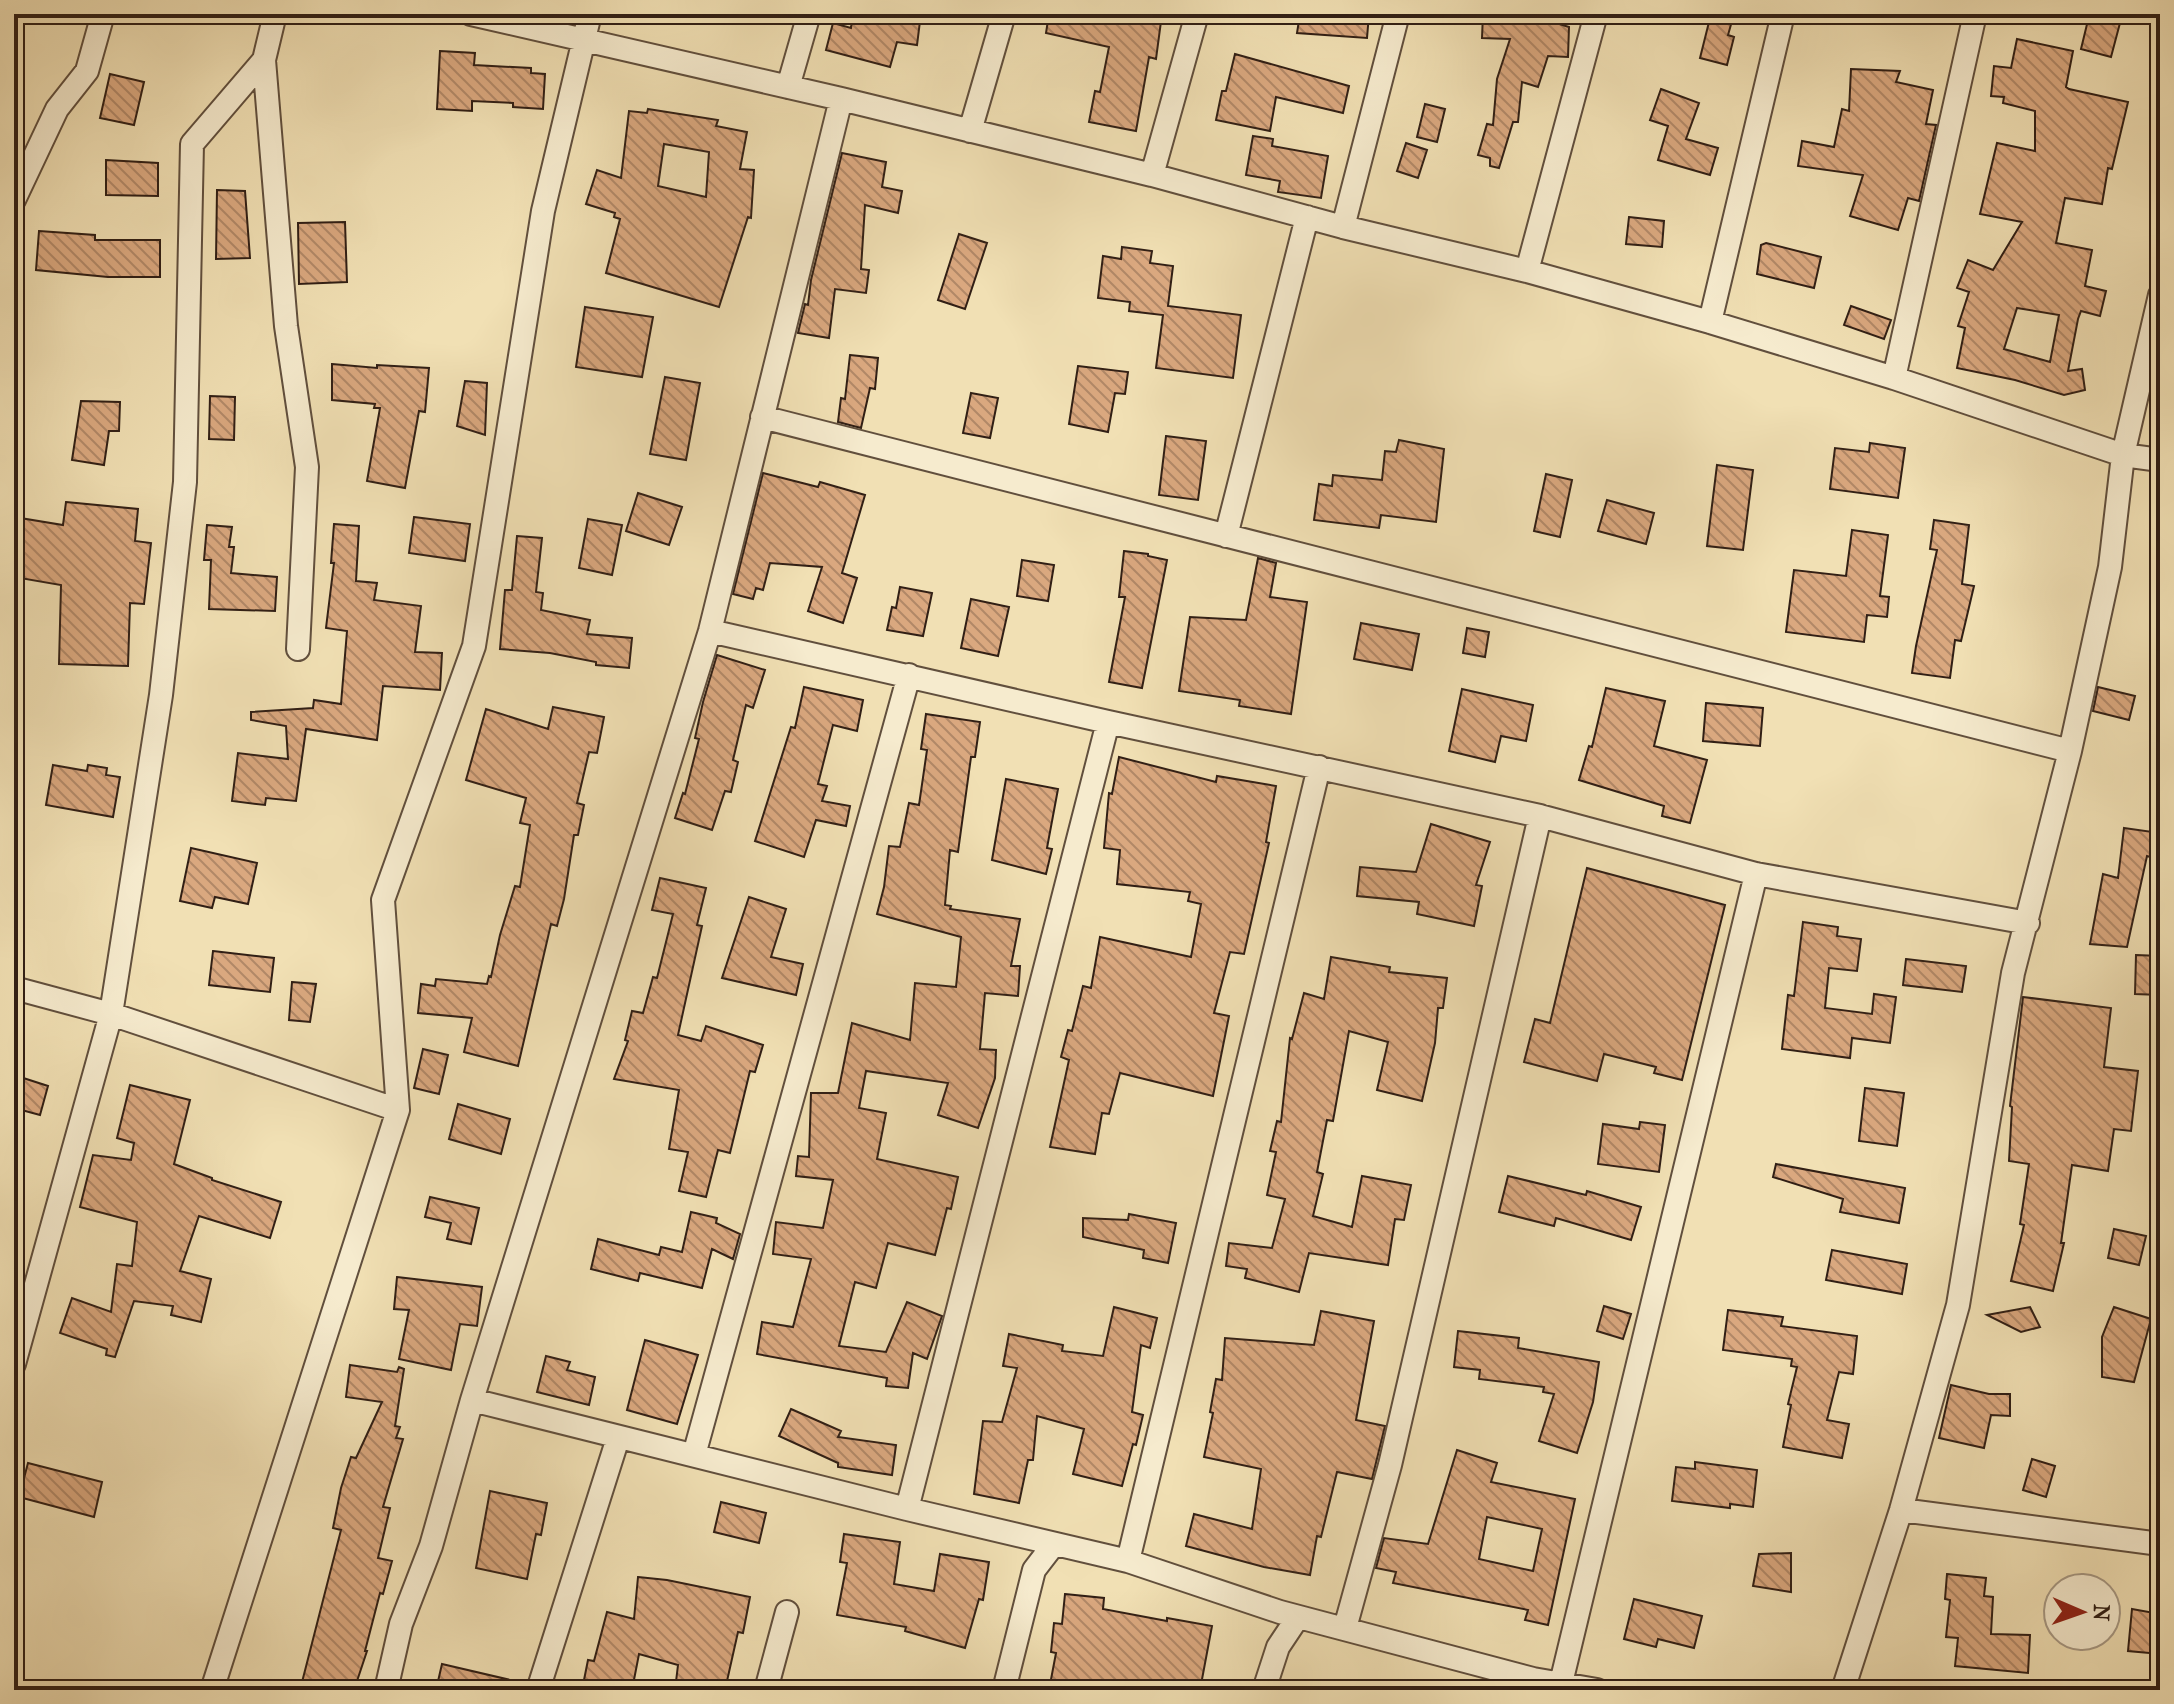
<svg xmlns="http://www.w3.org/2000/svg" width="2174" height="1704" viewBox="0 0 2174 1704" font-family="'IM FELL French Canon',serif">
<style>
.building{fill:url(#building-back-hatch);stroke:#311f15;stroke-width:2;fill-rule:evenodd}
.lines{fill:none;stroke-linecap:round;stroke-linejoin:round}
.minor-casing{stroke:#614f3d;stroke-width:26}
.minor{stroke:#f6ebce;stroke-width:22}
</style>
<defs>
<pattern id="building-back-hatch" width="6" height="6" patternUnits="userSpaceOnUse" patternTransform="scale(2)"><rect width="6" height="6" fill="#daa87f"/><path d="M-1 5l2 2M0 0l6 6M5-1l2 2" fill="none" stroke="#b18867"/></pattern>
</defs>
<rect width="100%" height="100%" fill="#f1e0b4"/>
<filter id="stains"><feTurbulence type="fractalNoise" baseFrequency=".0025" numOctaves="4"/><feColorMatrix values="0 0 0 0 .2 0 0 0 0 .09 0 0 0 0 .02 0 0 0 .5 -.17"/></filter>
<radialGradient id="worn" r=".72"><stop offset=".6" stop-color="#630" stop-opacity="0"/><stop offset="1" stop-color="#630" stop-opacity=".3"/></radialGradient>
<path class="building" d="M853,14H896V18L920,21L917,45L897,42L890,67L826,50L833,23L851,28Z
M1049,14H1093L1118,19L1119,14H1162L1156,59L1149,57L1136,131L1089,122L1095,91L1100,92L1109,47L1046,33Z
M1300,14H1369L1367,38L1297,33Z
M1483,14H1527L1569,27L1568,57L1548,56L1538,87L1522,82L1518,122H1513L1499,168L1490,166V158L1478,155L1487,124L1493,125L1497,79L1510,39L1482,38Z
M1711,14H1734L1728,35L1734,37L1727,65L1700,58Z
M2089,16L2120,23L2111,57L2081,49Z
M2017,39L2073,51L2066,87L2069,89L2128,102L2112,169L2108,168L2102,204L2065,198L2056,243L2092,250L2085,286L2106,291L2100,316L2081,311L2078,319L2068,371L2082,369L2085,390L2064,395L2015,380L1957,368L1965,328L1958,326L1969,292L1957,288L1968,260L1993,270L2022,222L1980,214L1997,143L2035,151V111L2003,103L2004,97L1991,96L1994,66L2011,68ZM2017,308L2059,315L2050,362L2004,349Z
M440,51L475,53L474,65L531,68V73L545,74L543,109L513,107V103L472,101V111L437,109Z
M1235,54L1349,86L1343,113L1276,97L1270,131L1216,120L1222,91H1226Z
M1851,69L1900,71L1896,82L1933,90L1926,124L1936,125L1919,201L1908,198L1898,230L1850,216L1863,175L1798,166L1802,141L1834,147L1842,109L1849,111Z
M110,74L144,82L134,125L100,118Z
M1661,89L1699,103L1686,139L1718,148L1710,175L1658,160L1668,126L1650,120Z
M1425,104L1445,109L1437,142L1417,137Z
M648,109L718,120L716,126L747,132L740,169L754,170L751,218L748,217L719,307L606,273L620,219L614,217L615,213L586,204L597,170L621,178L629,111L647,113ZM664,144L709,152L706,197L658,186Z
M1253,136L1273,139L1272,146L1328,156L1321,198L1278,192L1280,181L1246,175Z
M1406,143L1427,150L1418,178L1397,171Z
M842,153L886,162L882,187L902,191L898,213L865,205L861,269L869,270L866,293L835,289L829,338L798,333L805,304L808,305L811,280Z
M106,160L158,163V196L106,195Z
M217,190L245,191L250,258L216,259Z
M1629,217L1664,221L1662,247L1626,244Z
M345,222L347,282L299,284L298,223Z
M39,231L95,235V240H160V277H108L36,270Z
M959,234L987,243L965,309L938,300Z
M1766,243L1821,257L1814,288L1757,274L1761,245Z
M1122,247L1152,251L1150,263L1173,266L1168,306L1241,315L1233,378L1156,368L1163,315L1129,311L1130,302L1098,298L1103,256L1121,259Z
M1851,306L1891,320L1884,339L1844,325Z
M585,307L653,317L642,377L576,367Z
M850,355L878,358L875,389L870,388L861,428L838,422L841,398L845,399Z
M332,364L377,368V365L429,368L425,412L419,411L405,488L367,481L380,408H374L375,404L332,400Z
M1078,366L1128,372L1125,394L1115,393L1108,432L1069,424Z
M665,377L700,383L686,460L650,454Z
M465,381L487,383L485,435L457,426Z
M971,393L998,398L990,438L963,433Z
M210,396L235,397L234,440L209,439Z
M81,401L120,402L119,431H109L104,465L72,460Z
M1166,436L1206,441L1198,500L1159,495Z
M1399,440L1444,449L1436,522L1381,515L1379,528L1314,520L1319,484L1332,486L1333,475L1382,480L1385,451L1396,452Z
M1870,443L1905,448L1898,498L1830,489L1835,448L1869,452Z
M1717,465L1753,470L1743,550L1707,546Z
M763,473L818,487L820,482L865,495L842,573L857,578L843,623L808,611L822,567L770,563L763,590L756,588L753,599L733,594Z
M1546,474L1572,480L1560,537L1534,531Z
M638,493L682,507L669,545L626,531Z
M1607,500L1654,513L1646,544L1598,531Z
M66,502L138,509L135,541L151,543L144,604L130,603L128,666L59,664L61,585L14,577V517L63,525Z
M414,517L470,524L465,561L409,553Z
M588,519L622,525L612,575L579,568Z
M1934,520L1969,525L1962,584L1974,586L1961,641L1955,640L1950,678L1912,673L1916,646L1937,550L1930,549Z
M334,524L359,526L356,581L377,583L374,600L421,606L415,652L442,653L440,690L383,686L377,740L306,729L296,801L266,798L265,805L232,801L238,753L288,759L286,726L251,720V712L313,708L314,700L341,704L347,631L326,628L334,563H331Z
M207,525L232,527L229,547H234L231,573L277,577L275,611L209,609L211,560H204Z
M1852,530L1888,535L1880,596L1889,597L1887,617L1867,615L1864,642L1786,632L1794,570L1846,576Z
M517,536L542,538L536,592L543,593L541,610L590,620L587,634L632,638L629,668L596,665V662L550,653L500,649L505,590H512Z
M1124,551L1148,554V556L1167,560L1142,688L1109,682L1125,597H1119Z
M1258,558L1276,563L1270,597L1307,602L1291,714L1239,706L1240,700L1179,691L1190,617L1246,620Z
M1022,560L1054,565L1048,601L1017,596Z
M900,587L932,593L923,636L887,630L892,607L896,608Z
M971,599L1009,607L998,656L961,648Z
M1361,623L1419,634L1412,670L1354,659Z
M1467,628L1489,632L1485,657L1463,653Z
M717,655L765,670L753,708L746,705L733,760L738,762L731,792L725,791L712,830L675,818L683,793L685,794L699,739L695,738L703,702Z
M804,687L863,700L857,731L833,725L818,784L827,786L822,801L850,806L846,826L816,820L804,857L755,841L791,727L795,728Z
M2098,687L2135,696L2129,720L2093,711Z
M1606,688L1665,701L1654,746L1707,760L1690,823L1662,816L1664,806L1579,780L1589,746L1592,747Z
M1462,689L1533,705L1526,741L1501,736L1495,762L1449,751Z
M1706,703L1763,708L1760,746L1703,741Z
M553,707L604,717L597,753L589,752L577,803L584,805L578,835H574L564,899L557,926L551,924L518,1066L464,1052L472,1018L418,1013L421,984L435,986L436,979L487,984L489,976L491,977L500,935L515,886L520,887L530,825L520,823L526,798L466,780L486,709L548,729Z
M926,714L980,722L975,757H971L958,852L950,850L945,905L951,906L950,909L1020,919L1011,966H1020L1018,996L985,993L980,1049L996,1050L995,1078L978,1128L938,1115L948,1083L866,1071L859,1108L886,1113L877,1159L958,1177L951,1209L947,1208L935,1255L888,1243L876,1288L855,1282L839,1346L886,1352L907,1302L942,1316L927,1359L913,1353L908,1388L886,1386L887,1378L757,1354L762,1322L793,1327L811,1259L773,1254L776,1222L823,1228L833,1180L796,1176L798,1156L809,1157L811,1093H838L852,1023L910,1040L915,983L956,987L961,937L877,914L884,887L889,846L900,847L909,803L919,805L927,750L921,749Z
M1119,757L1216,782L1217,776L1276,786L1266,842L1269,843L1244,954L1230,952L1214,1013L1229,1016L1213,1096L1120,1073L1109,1114L1102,1113L1095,1154L1050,1147L1069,1060L1061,1057L1068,1030L1072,1031L1083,986L1091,988L1100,937L1191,957L1201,904L1188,901L1190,892L1117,884L1120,850L1104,848L1109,793L1112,794Z
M53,765L87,771L88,765L107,768L106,775L120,777L113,817L46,805Z
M1006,779L1058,789L1047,848L1052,849L1046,874L992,860Z
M1431,824L1490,842L1476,885L1482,886L1474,926L1417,914L1419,902L1357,896L1360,867L1416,872Z
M2124,828L2160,833V860L2147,856L2127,947L2090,944L2103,874L2118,878Z
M191,848L257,863L248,904L215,897L212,908L180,901Z
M1587,868L1725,905L1682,1080L1654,1073L1656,1067L1604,1054L1597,1081L1524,1062L1535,1019L1550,1023Z
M660,878L706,888L697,925L702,926L678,1035L701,1041L706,1026L763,1045L755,1072L750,1071L730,1153L718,1150L706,1197L679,1191L688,1152L669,1149L679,1090L614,1079L628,1041L625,1040L632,1011L643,1013L653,977L657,978L673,914L652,910Z
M749,897L786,909L771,957L803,964L796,995L722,978Z
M1803,922L1838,927L1837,936L1861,939L1857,971L1829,968L1825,1008L1872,1014L1874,994L1896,997L1890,1043L1852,1038L1850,1058L1782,1049L1788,995L1794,996Z
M213,951L274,958L270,992L209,985Z
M2136,955L2160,956V995L2135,994Z
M1331,957L1390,967L1389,972L1447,978L1443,1008H1438L1435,1043L1422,1101L1377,1090L1388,1042L1349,1031L1333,1121L1327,1120L1317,1172L1323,1174L1313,1216L1352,1227L1362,1176L1411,1185L1404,1220L1395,1219L1388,1265L1309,1253L1299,1292L1245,1278L1247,1269L1226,1266L1229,1243L1272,1248L1285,1199L1267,1195L1276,1152L1270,1151L1277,1121L1281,1122L1290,1038L1292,1039L1304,993L1324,999Z
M1906,959L1966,966L1962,992L1903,985Z
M292,982L316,984L310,1022L289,1020Z
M2023,997L2111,1008L2104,1067L2138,1071L2131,1131L2114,1129L2108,1171L2072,1165L2061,1243H2064L2053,1291L2011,1281L2024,1225L2020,1224L2029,1164L2009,1161L2012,1107L2010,1106Z
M423,1049L448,1055L439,1094L414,1088Z
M14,1075L48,1086L40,1115L14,1108Z
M130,1085L190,1100L174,1164L212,1178V1180L281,1202L270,1238L199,1216L180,1271L211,1279L201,1322L171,1315L173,1306L134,1301L115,1357L106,1355L107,1349L60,1333L72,1298L111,1312L117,1264L132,1266L137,1222L80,1207L93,1155L131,1160L134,1143L117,1138Z
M1865,1088L1904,1093L1897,1146L1859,1141Z
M458,1104L510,1119L501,1154L449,1139Z
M1640,1122L1665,1125L1659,1172L1598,1164L1603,1124L1639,1129Z
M1776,1164L1905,1188L1899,1223L1840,1212L1843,1199L1773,1177Z
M1508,1176L1586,1195L1587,1191L1641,1207L1631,1240L1556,1218L1554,1226L1499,1212Z
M430,1197L479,1208L471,1244L447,1239L451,1223L425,1217Z
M691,1212L717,1218L716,1223L740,1234L733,1259L712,1249L702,1288L640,1273L638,1281L591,1269L598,1239L659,1255L661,1247L682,1252Z
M1129,1214L1176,1223L1168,1263L1143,1258L1144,1250L1083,1237V1218L1128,1220Z
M2114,1229L2146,1236L2139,1265L2108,1258Z
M1832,1250L1907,1264L1902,1294L1826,1280Z
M397,1277L482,1287L477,1326L460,1324L451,1370L399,1359L409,1310L394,1309Z
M1604,1306L1631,1314L1623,1339L1597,1331Z
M1114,1307L1157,1318L1150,1348L1141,1345L1132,1412L1143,1415L1136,1445L1133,1444L1122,1486L1073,1474L1084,1429L1037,1416L1033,1460H1028L1019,1503L974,1494L983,1421L1002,1422L1017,1368L1003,1366L1009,1334L1063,1345L1062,1351L1103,1356Z
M2030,1307L2040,1327L2021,1332L1987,1315Z
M2114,1307L2151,1319L2134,1382L2102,1377V1337Z
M1728,1310L1783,1317L1781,1326L1857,1336L1853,1374L1839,1372L1827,1420L1849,1424L1842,1458L1783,1447L1791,1405L1788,1404L1797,1367L1791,1366L1792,1359L1723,1350Z
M1321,1311L1374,1321L1356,1420L1385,1426L1372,1479L1337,1472L1321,1537L1317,1536L1310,1575L1264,1567L1186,1546L1194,1514L1252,1529L1261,1469L1204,1457L1213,1413L1210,1412L1216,1379L1222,1380L1225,1338L1314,1345Z
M1458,1331L1519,1338L1518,1348L1599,1362L1593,1402L1577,1453L1539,1441L1554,1394L1543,1392L1544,1387L1479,1379L1480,1370L1454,1367Z
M645,1340L698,1355L677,1424L627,1410Z
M546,1356L570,1362L567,1370L595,1377L589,1405L537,1392Z
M350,1365L397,1372L399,1367L404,1369L395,1426L400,1427L396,1438L403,1439L383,1507L390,1508L378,1558L392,1561L383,1594L380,1593L365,1651H367L354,1690H300L341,1530L333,1528L341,1488L351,1457L356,1458L382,1402L346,1397Z
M1951,1385L1989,1394H2010V1416L1991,1415L1984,1448L1939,1438Z
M791,1409L841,1431L838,1437L896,1445L892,1475L838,1467V1463L779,1436Z
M1457,1450L1497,1463L1491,1482L1575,1499L1548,1625L1525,1620L1528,1610L1393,1583L1396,1572L1376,1568L1384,1538L1428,1544ZM1487,1517L1542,1529L1533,1571L1479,1559Z
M2032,1459L2055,1466L2046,1497L2023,1490Z
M1695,1462L1757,1470L1753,1507L1730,1504V1508L1672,1501L1676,1467L1695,1469Z
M28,1463L102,1482L94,1517L19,1497Z
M490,1491L547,1503L541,1535L536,1534L527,1579L476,1568Z
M721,1502L766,1513L759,1543L714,1532Z
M844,1534L900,1542L894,1584L934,1591L940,1554L989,1562L983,1600L979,1599L965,1648L905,1631L906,1627L837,1615L847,1563L840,1562Z
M1791,1553V1592L1753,1586L1759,1554Z
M1947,1574L1986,1578L1984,1596L1993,1597L1991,1634L2030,1635L2028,1673L1955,1666L1958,1638L1946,1637L1950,1600L1945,1599Z
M638,1577L667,1580L750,1597L743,1633L738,1632L725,1690H675L678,1665L639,1654L632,1690H582L588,1660L594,1661L607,1612L634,1619Z
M1065,1594L1104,1598L1103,1609L1167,1621V1618L1212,1626L1200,1690H1049L1056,1653L1051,1652L1054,1623L1062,1624Z
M1634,1599L1702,1616L1694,1648L1658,1639L1656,1647L1624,1639Z
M2132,1609L2160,1614V1654L2128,1651Z
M442,1664L519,1682L518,1690H436Z"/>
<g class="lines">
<defs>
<path id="minor" d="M275,14L264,60L286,326L307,467L298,649
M471,14L841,99L1152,175L1343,227L1527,271L1710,322L1894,378L2123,455L2160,460
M788,87L809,14
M841,99L710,631L472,1400L907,1509L1128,1561L1280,1612L1533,1679L1597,1690
M970,131L1004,14
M1152,175L1197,14
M14,200L57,109L87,71L103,14
M1343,227L1398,14
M1527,271L1596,14
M1710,322L1783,14
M1894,378L1975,14
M762,417L2070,751
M1226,536L1307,217
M710,631L1108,722L1540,816L1756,874L2028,923
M14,988L111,1014L398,1110
M14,1364L111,1014L161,695L185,482L192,144L264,60
M694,1455L909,675
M907,1509L1108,722
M1901,1510L2160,1544
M1128,1561L1319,767
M1345,1628L1390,1465L1540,816
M1561,1683L1756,874
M212,1690L398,1110L383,900L474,646L543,211L590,14
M386,1690L401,1624L431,1546L472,1400
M538,1690L618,1438
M766,1690L787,1612
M1004,1690L1034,1570L1054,1544
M1264,1690L1278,1647L1298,1617
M1843,1690L1901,1510L1958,1305L2013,973L2070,751L2110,567L2123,455L2160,295"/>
</defs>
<use href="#minor" class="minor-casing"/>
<use href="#minor" class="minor"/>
</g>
<rect width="2174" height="1704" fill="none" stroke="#f1e0b4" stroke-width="48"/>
<rect x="16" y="16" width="2142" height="1672" fill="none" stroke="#311f15" stroke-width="4"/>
<rect x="24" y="24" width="2126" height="1656" fill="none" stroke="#311f15" stroke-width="2"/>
<g transform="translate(2082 1612) rotate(92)"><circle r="38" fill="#f6ebce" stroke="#a79984" stroke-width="2"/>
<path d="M0-6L14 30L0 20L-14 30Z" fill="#8f2418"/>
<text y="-12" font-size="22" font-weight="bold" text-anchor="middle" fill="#311f15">N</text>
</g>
<rect width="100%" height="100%" filter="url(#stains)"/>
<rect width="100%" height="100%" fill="url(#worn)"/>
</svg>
